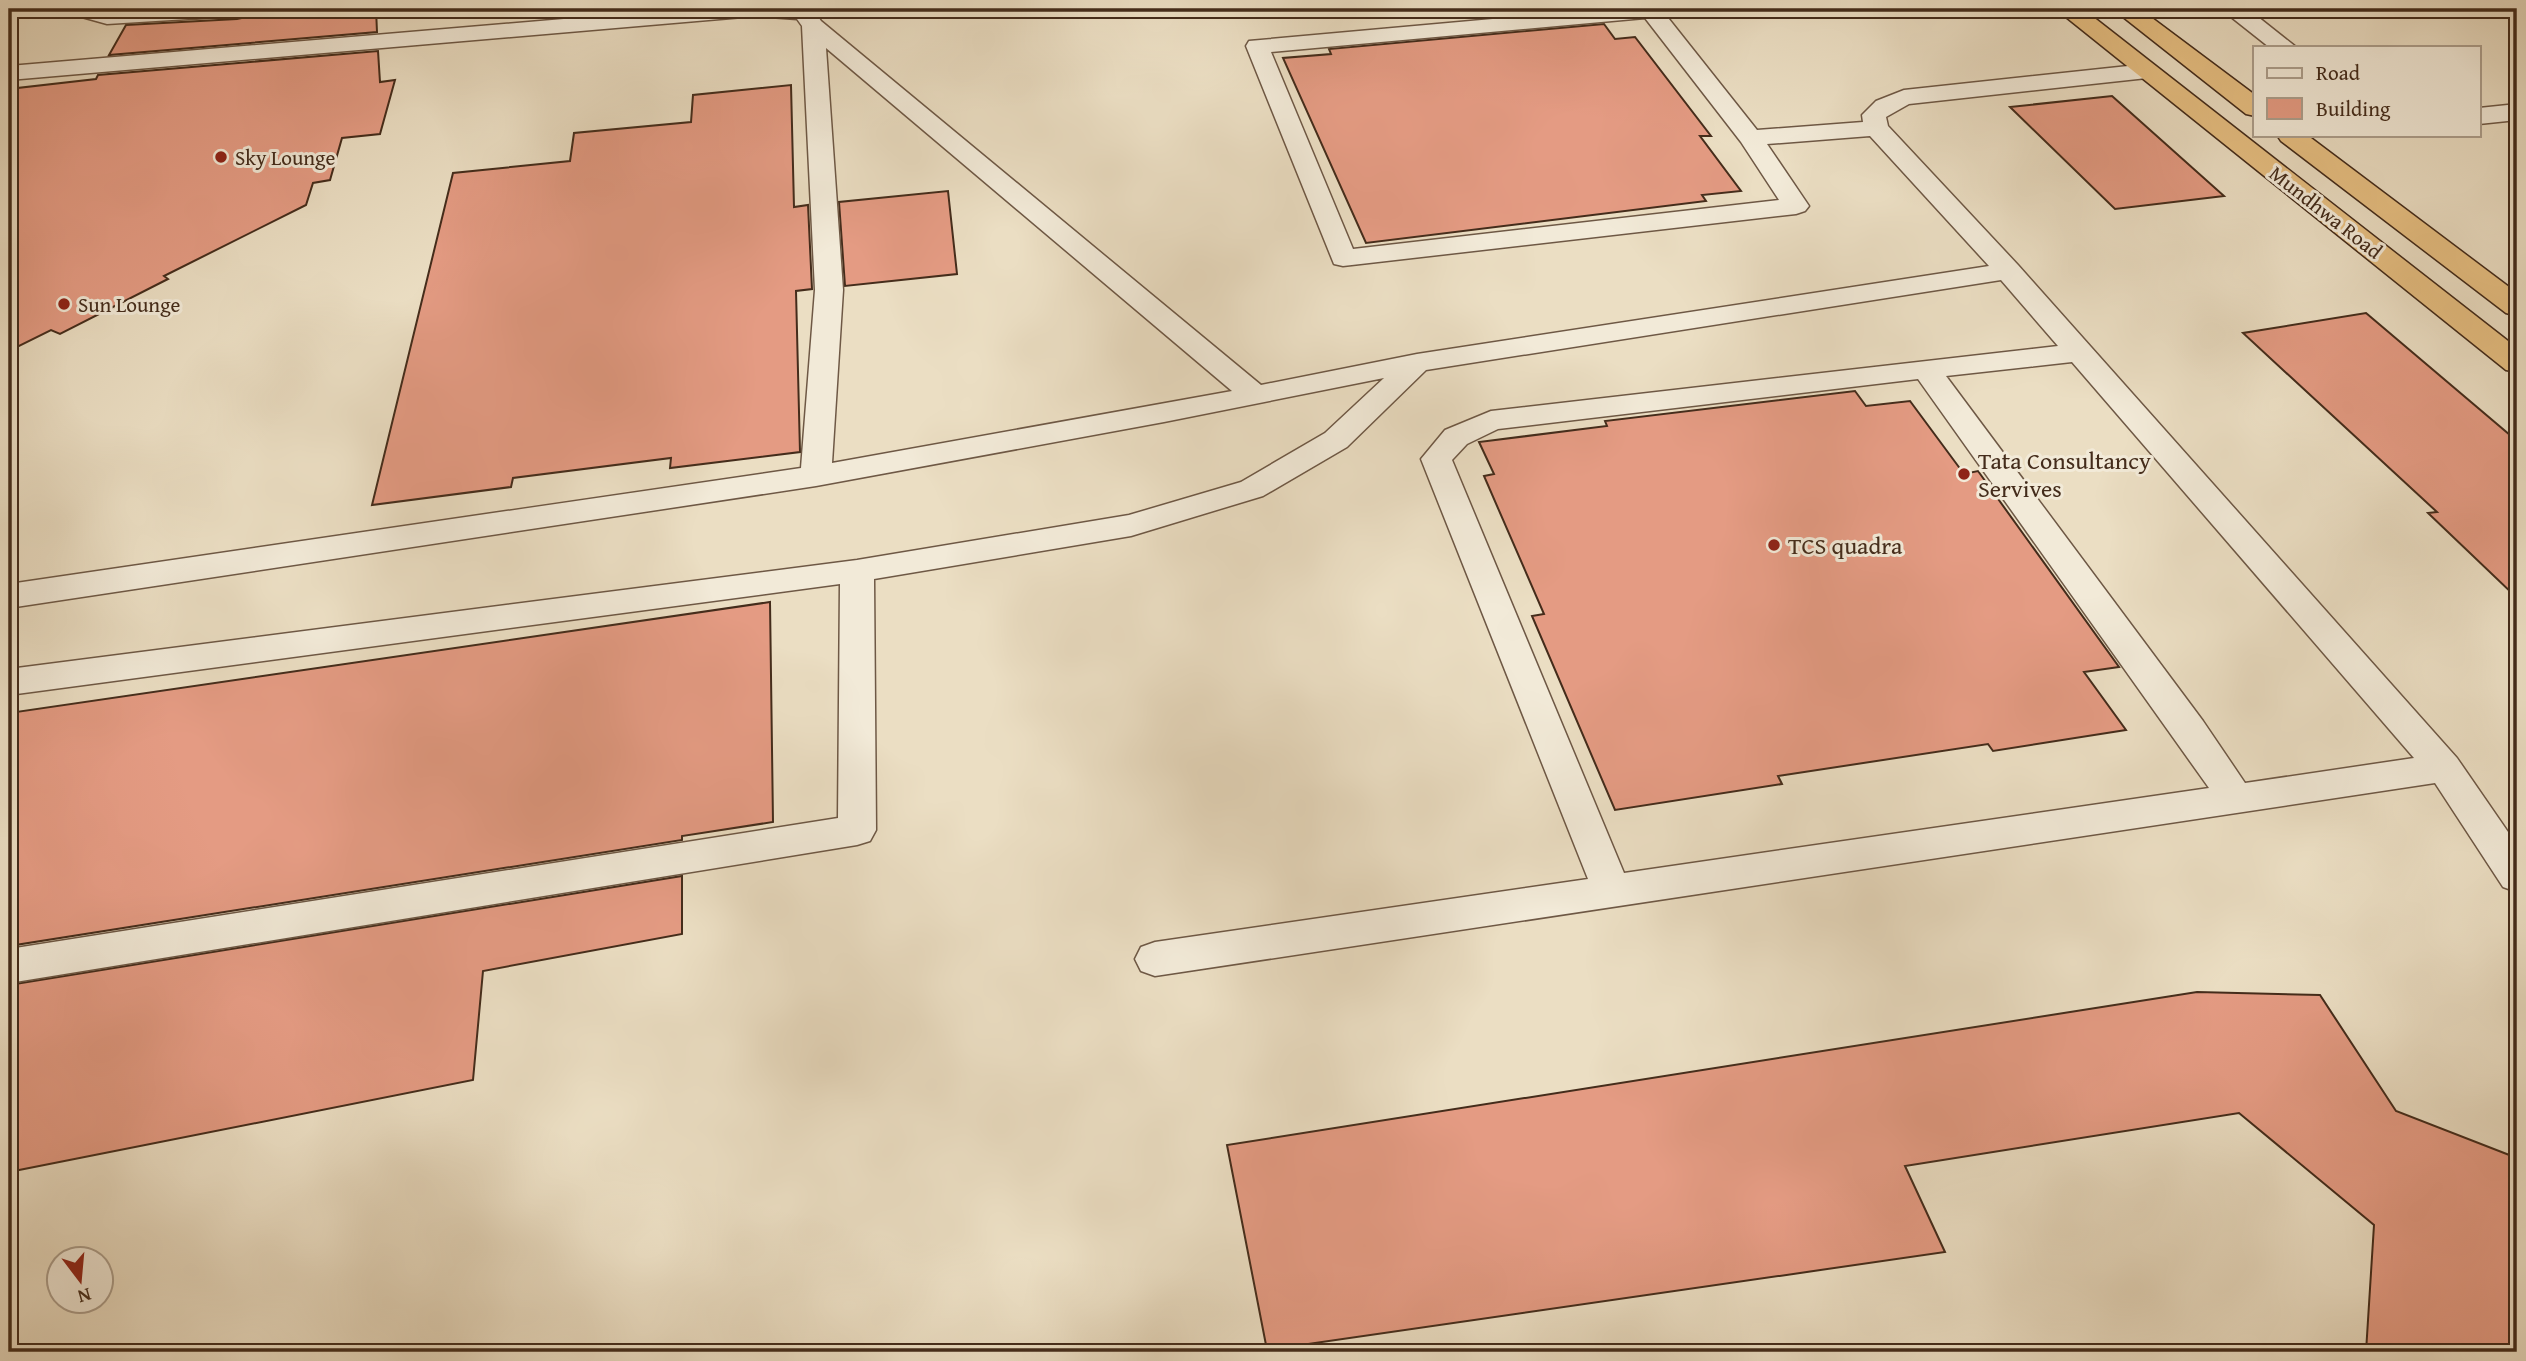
<svg xmlns="http://www.w3.org/2000/svg" width="2526" height="1361" viewBox="0 0 2526 1361" font-family="'Gentium Book Plus',serif">
<style>
.building{fill:#e49b83;stroke:#442c1b;stroke-width:2}
.lines{fill:none;stroke-linecap:round;stroke-linejoin:round}
.service-casing{stroke:#6e5845;stroke-width:3}
.minor-casing{stroke:#6e5845;stroke-width:3}
.trunk-casing{stroke:#442c1b;stroke-width:3}
.service{fill:#f2ead8;fill-rule:evenodd}
.minor{fill:#f2ead8;fill-rule:evenodd}
.trunk{fill:#e6bf82;fill-rule:evenodd}
.poi-dot{fill:#8f2418;stroke:#f2ead8;stroke-width:2.5}
.labels{text-anchor:middle;dominant-baseline:central;stroke-width:6;stroke-linejoin:round;paint-order:stroke}
.far-poi-label{font-size:21px;fill:#442c1b;stroke:#f2ead8;text-anchor:start}
.far-street-label{font-size:21px;fill:#442c1b;stroke:#f2ead8}
.poi-label{font-size:24px;fill:#442c1b;stroke:#f2ead8;text-anchor:start}
</style>
<rect width="100%" height="100%" fill="#ebdec3"/>
<filter id="stains"><feTurbulence type="fractalNoise" baseFrequency=".00286" numOctaves="4"/><feColorMatrix values="0 0 0 0 .2 0 0 0 0 .09 0 0 0 0 .02 0 0 0 .5 -.17"/></filter>
<radialGradient id="worn" r=".72"><stop offset=".6" stop-color="#630" stop-opacity="0"/><stop offset="1" stop-color="#630" stop-opacity=".3"/></radialGradient>
<path class="building" d="M251,9H376L377,32L109,55L126,25L237,19L246,17Z
M1604,24L1615,39L1635,37L1711,136H1700L1741,191L1702,195L1706,201L1366,243L1283,58L1331,54L1329,49Z
M378,51L380,82L395,80L380,134L342,138L330,180L313,183L306,205L164,276L168,279L60,334L51,330L9,351V89L96,79L98,75Z
M791,85L794,207L808,205L812,289L796,291L800,452L670,468L671,458L513,478L511,487L372,505L453,173L570,161L574,133L691,122L693,95Z
M2112,96L2224,196L2115,209L2010,107Z
M948,191L957,274L845,286L839,202Z
M2366,313L2517,441V598L2428,513L2437,512L2243,333Z
M1855,391L1866,406L1910,401L1964,474L1978,471L2119,667L2084,672L2126,730L1993,751L1988,744L1778,776L1782,784L1615,810L1532,616L1544,614L1484,476L1494,474L1479,442L1607,426L1605,421Z
M770,602L773,822L682,836V840L9,946V713Z
M682,876V934L483,971L473,1080L9,1172V985Z
M2197,992L2320,995L2396,1111L2517,1158V1352H2366L2374,1225L2239,1113L1905,1166L1945,1252L1267,1350L1227,1145Z"/>
<g class="lines">
<defs>
<path id="service" d="M68,9H248L245,14L237,16L107,24L71,14Z
M681,9H813L821,21L1261,385L1417,354L1989,266L1870,136L1767,144L1809,206L1805,211L1796,214L1343,266L1334,264L1246,46L1249,41L1602,9H1661L1757,130L1863,122L1862,115L1876,101L1904,90L2147,64L2155,66L2159,71L2155,76L2147,78L1909,104L1886,117L1888,126L2018,265L2457,758L2517,845V892L2503,887L2435,783L1155,976L1141,971L1135,959L1141,947L1155,942L1588,879L1421,459L1445,430L1491,411L2058,346L2001,280L1426,370L1347,447L1263,496L1131,536L874,579L876,830L870,841L857,845L9,983V949L838,818L840,584L9,695V669L857,560L1129,515L1241,482L1325,433L1384,378L1164,422L816,486L9,608V584L801,468L815,290L802,26L797,19L755,16L9,80V66ZM1645,18L1741,142L1779,200L1353,249L1271,52ZM826,48L1232,391L832,463L843,290ZM2072,362L2414,758L2245,783L2203,721L1946,376ZM1918,379L2209,788L1624,873L1452,460L1467,444L1498,429Z"/>
<path id="minor" d="M2221,9H2248L2296,47H2269Z
M2517,104V120L2479,124V108Z"/>
<path id="trunk" d="M2056,9H2083L2517,348V372L2506,370Z
M2113,9H2140L2255,95V116L2246,114Z
M2277,135H2307L2517,293V316L2506,313L2281,141Z"/>
</defs>
<use href="#service" class="service-casing"/>
<use href="#minor" class="minor-casing"/>
<use href="#trunk" class="trunk-casing"/>
<use href="#service" class="service"/>
<use href="#minor" class="minor"/>
<use href="#trunk" class="trunk"/>
</g>
<g class="poi-dot">
<circle cx="221" cy="157" r="7"/>
<circle cx="64" cy="304" r="7"/>
<circle cx="1964" cy="474" r="7"/>
<circle cx="1774" cy="545" r="7"/>
</g>
<g class="labels">
<g class="far-poi-label">
<text x="235" y="157">Sky Lounge</text>
<text x="78" y="304">Sun Lounge</text>
</g>
<g class="far-street-label">
<text transform="translate(2326 212) rotate(38)">Mundhwa Road</text>
</g>
<g class="poi-label">
<text x="1978" y="460">Tata Consultancy<tspan x="1978" dy="28">Servives</tspan></text>
<text x="1788" y="545">TCS quadra</text>
</g>
</g>
<rect width="2526" height="1361" fill="none" stroke="#ebdec3" stroke-width="35"/>
<rect x="10" y="10" width="2505" height="1340" fill="none" stroke="#442c1b" stroke-width="3.5"/>
<rect x="18" y="18" width="2491" height="1326" fill="none" stroke="#442c1b" stroke-width="2"/>
<rect x="2253" y="46" width="228" height="91" fill="#f2ead8" stroke="#ac9e8c" stroke-width="2"/>
<rect x="2267" y="68" width="35" height="10" fill="#f2ead8" stroke="#ac9e8c" stroke-width="2"/>
<text x="2316" y="80" font-size="21" fill="#442c1b">Road</text>
<rect x="2267" y="98" width="35" height="21" fill="#e49b83" stroke="#ac9e8c" stroke-width="2"/>
<text x="2316" y="116" font-size="21" fill="#442c1b">Building</text>
<g transform="translate(80 1280) rotate(164)"><circle r="33" fill="#f2ead8" stroke="#ac9e8c" stroke-width="2"/>
<path d="M0-5L12 26L0 18L-12 26Z" fill="#8f2418"/>
<text y="-10" font-size="19" font-weight="bold" text-anchor="middle" fill="#442c1b">N</text>
</g>
<rect width="100%" height="100%" filter="url(#stains)"/>
<rect width="100%" height="100%" fill="url(#worn)"/>
</svg>
